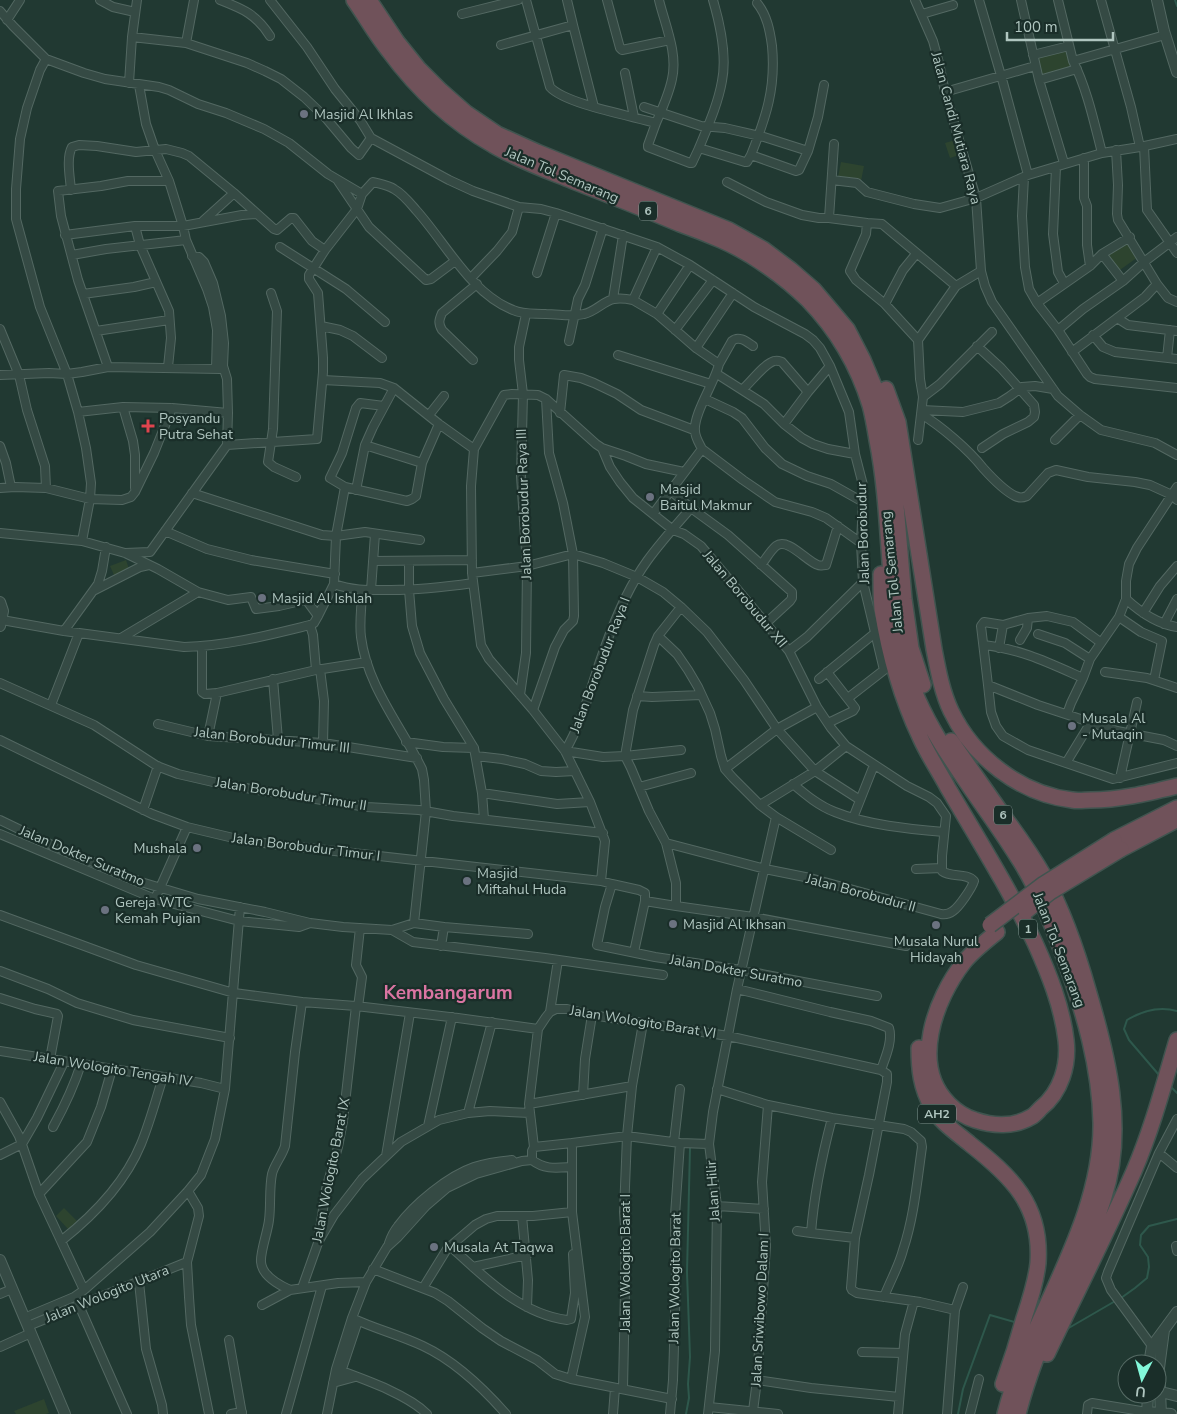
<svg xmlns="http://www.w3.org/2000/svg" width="1177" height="1414" viewBox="0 0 1177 1414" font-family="'Nunito Sans',sans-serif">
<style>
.green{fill:#2d442f}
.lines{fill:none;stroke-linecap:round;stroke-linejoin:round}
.stream{stroke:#2e584c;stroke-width:2}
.minor-casing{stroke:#536862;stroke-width:10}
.tertiary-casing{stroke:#536862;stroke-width:12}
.motorway-casing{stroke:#40544f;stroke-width:18}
.minor{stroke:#354a44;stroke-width:8}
.tertiary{stroke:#354a44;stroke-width:10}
.motorway{stroke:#70525a;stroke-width:15}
.motorway-bridge-casing{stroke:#40544f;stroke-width:18;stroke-linecap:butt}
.motorway-bridge{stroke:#70525a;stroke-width:15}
.worship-dot{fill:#6b7280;stroke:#1a2e29;stroke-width:2}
.health-dot{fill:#e0444e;stroke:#1a2e29;stroke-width:2}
.labels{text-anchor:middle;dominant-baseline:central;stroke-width:4.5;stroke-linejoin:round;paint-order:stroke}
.shield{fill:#1a2e29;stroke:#839893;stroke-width:1}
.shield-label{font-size:12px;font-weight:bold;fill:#b0c6c0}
.poi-label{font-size:14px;fill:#b0c6c0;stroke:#1a2e29;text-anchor:start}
.street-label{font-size:14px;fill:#b0c6c0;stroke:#1a2e29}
.district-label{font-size:19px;font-weight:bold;fill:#da75a2;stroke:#1a2e29}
</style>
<rect width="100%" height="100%" fill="#213932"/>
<path class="green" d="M1067,49L1072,68L1042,76L1037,56Z
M955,140L959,155L950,158L945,143Z
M841,162L864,166L861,181L838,177Z
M1126,241L1138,257L1117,272L1105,257Z
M126,560L129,569L114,575L110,566Z
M64,1208L77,1221L68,1229L56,1216Z
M44,1399L49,1413L46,1414H16L14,1411Z"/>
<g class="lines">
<path class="stream" d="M1175,0L1177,6
M1159,1075L1129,1040L1124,1029L1127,1020C1142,1011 1159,1006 1177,1011
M1170,1086L1177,1093
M1121,1298L1135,1288L1147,1278L1149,1267L1148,1257L1140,1245L1141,1235L1149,1226L1177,1219
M1067,1329L1117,1300
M686,1414L689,1398L688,1384L690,1357L687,1272L690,1148
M958,1414L963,1389L990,1315L1018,1323"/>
<defs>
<path id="minor" d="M100,0L113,7L135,12
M220,0C243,9 256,14 270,36
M270,0L307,47L335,89L360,120L371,138
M526,0L550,87C565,104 632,116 656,123L648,145V147L690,163H692L699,148L745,162H747L751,155L796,171L799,170L808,151
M607,0L620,48L622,50L670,40
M915,0L933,41L939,63L945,92L976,198L981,271L985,286L992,302L1058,396L1080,415L1101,430L1155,443L1177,455
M979,0L1002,79L1028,175
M1021,0L1039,80L1064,163
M1058,0L1073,61C1087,89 1094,122 1102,153
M1101,0L1131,107L1140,147
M0,11L13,26L46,59L84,73L105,79L159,87L169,90L198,104L226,113L264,129L289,143L328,174L362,194L373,182C380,184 388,185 394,189C403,194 410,203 416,210C445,242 471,294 513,310C524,315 535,313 546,314C559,314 572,317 584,314C595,312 605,300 614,299C620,298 628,299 633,300L657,314L696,348L719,364C715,382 693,414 695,431C695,437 699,443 702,449L653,514
M462,14L518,0
M922,14L953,5
M7,20L20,0
M573,25L594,107
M132,37L186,43L247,63L265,71L281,79L304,97L325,117L351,148L359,155L371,138
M186,43L194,0
M501,45L573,25L567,0
M1033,55L1069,46
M46,59L40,70L27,108L20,139L16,189V219L40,307L67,374L78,412L86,448L91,483L90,499L82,541
M1073,61L1165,35
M625,73L634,117
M1039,80L1077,69
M129,83L132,37L137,0
M139,85L146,124L155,150L169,181L183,226L186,240L207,289L213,307L217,330L216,369
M945,92L1035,66
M644,107L701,126L725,128L764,137L808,151L818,117L824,85
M656,123C662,109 669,94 672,79C678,53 665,25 659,0
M371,138L449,180L473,191L519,207L541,209L556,213L657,247L690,265L754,307L805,334L813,340L820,348L830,366L849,412L855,454L863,485V502L861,543L863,582L884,670L848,698
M1144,146L1147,210L1177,253
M699,148C708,126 718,104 722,81C727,56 720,24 713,0
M1116,150L1118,185L1117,214L1118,220L1157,284L1168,298L1177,302
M751,155C766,117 776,88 772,46C770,31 767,15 757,3
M1084,158V198L1087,206V245L1090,266
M1056,167L1053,234L1058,272L1064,283
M1024,177L1022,216L1025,267L1029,289L1037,303L1058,330L1087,374L1090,377L1095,379L1177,388
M832,180L857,183L867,192L914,204L940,208L976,198L1028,175L1102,153L1140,147L1177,139
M338,181L369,227L426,280L431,279L455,261
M727,182L766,202L802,215L819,218H829L867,223
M71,190C70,177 66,158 72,147L79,145L97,146L136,152L166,149L182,153L189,156L234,193L274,229L277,230L291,218H294L312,241L325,250
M829,218L834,144
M203,221L234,193
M135,226L140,245L169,311L171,338L168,367
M65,235L135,226H183L242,215L257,214
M280,247L346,289L385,322
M1102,254L1123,281
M72,255L106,249L186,240
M537,273L556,213
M471,278L497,251L512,232L519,207
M271,293L277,311L273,429L268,462L274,467L296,477
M83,294L134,287L156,282
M613,299L623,235
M633,300L657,247
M1037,303L1090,266L1102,254L1130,237
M885,304L903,270L916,254
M657,314L690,265
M1117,318L1128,325L1177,331
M321,326L340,330L353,336L382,358
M0,329L19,375L27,410L45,466L46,488
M675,330L713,280
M1058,330L1083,309L1123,281L1144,262L1177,237
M96,331L169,320
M1093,335L1103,347L1115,352L1177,359
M918,340L956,286L981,271
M569,341L578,299L585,285L603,228
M977,346L1001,368L1034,405L1035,412L1034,417L1028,422L1003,434L982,448
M696,348L733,293
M1072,352L1145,297L1157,284
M618,355L711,384
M1167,358L1170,330
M473,360L442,330C438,323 439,320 442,313L477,284
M719,364L732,341C739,335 747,342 753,346
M108,367L78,280L61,216L58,191L101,186L128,181H169
M717,374L764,404L784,424L802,438L813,444L828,449L855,454
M0,375L49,373L67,374L82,372L108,367L220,369
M323,380L380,383L394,388L439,424L474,449
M743,389C751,382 764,364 774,361C778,360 779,361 782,362L808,392
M923,397L940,384L992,332
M705,399L733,412L742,418L765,448L782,464L807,476L831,484L863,502
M384,406L360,403L356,408L342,453L330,478L345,487L407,501L412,499L416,496L422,463L439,424
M123,407L133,441L135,455V488
M922,410L963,412L999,403L1010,396L1022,387L1035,386L1053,389
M78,412L123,407L172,408L228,413
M560,413L564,375L581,378L594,383L617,394L641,410L694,430
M921,414C941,426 969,450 983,468C992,478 1003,490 1015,496C1020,498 1022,498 1027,496L1048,473L1056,470L1088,477L1135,482L1150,485L1172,495L1177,500
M429,415L444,396
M784,424L808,392L830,366
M918,440L923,397L920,379L918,340L885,304L856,280L850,271L866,234L867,223L882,224L956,286
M1055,440L1080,415
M227,445L317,439L323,372V358L318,293L309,279V275L325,250L357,209L362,194
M365,445L422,463
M0,446L6,463L11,487
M602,448L626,456L646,464L684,472
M702,449L743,480L775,502L812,512L826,518L861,543
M0,488L15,487L46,488L90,499L122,500L131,497L135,492L154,453L172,408
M356,490L365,445L373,427L394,388
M671,491L691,508L728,535L792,592V598L790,601L765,624
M192,493L322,535L336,536L365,532L420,540
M165,531L207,549L251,560L335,574
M0,533L82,541L125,553L158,569L198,592L228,600L251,597L256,609L279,606L305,600L307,601L318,616
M125,553L150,552L227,445L228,413L227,379L223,366L224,343L221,316L213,283L204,262L199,257L192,256
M373,561L472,560
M409,561V590L412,626L420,653L444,699L474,748L482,793L484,819
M761,565C766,559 770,551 776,546C788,537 807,562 818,565C820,566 823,565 826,565L838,526
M472,573L527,566L573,554L603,563L637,577L663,592L681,607L707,632L744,680L777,729L815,771L860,800
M334,584C353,591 371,590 391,590C420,590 445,587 473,583
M371,590L375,534
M93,591L140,567L149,565
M362,591C362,605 359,622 361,637C367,686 401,726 422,769L424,780L426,811L414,923
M1126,599C1140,612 1158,624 1177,627
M1143,613L1160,586L1177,566
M1119,617L1141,632L1162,641L1154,680
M2,620L64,631L184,647C227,646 269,635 310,625L314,623L318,616L334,584L336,536L345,487
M1164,624L1177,599
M310,625L313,635L316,670
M64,631L98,584L102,571L106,547
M1038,634L1065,643L1090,659L1119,617L1126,599V581L1129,564L1137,548L1177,487
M658,636L677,654L688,670L698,687L710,713L715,729L721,756L725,769L733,778L760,805L776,817L831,850
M121,638L198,592
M1020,640L1027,628L1028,618
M1100,642L1073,622L1047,616L1028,618L1003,625L984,622L981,626L988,685L1038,705L1117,731L1164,740L1177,746
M984,645C1021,649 1049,663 1083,678L1071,703L1067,714
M202,647V692L205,694L217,693L316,670L367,662
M999,648L1003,625
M789,651L807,637L863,582
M320,669L324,701L323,743
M827,672L855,708L853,711L828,723
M1105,672L1147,678L1177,688
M1083,678L1090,659
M273,679L278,740
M819,679L875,633
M0,683L94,725L157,766L178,774L226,785L367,807L419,810L453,816L603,833
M988,685L991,712L996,726L1003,736L1028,750L1113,779L1177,763
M520,695L526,653L527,566L521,476L523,394L519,360V347L526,314
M637,696L652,697L701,695
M51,705L79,633
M533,710L555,647L564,630L573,621L574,616L573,554L563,503L549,453L546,399
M158,724L208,736L323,743L417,758
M208,736L217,693
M0,740L152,814L187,827L246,841L601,881L612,884L605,907L597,945L655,957L741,970L877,996
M406,742L443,747L474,748
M565,751C584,719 592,682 605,647C615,619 629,586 647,561C660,543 676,525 691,508
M565,751L603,757L625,756L681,750
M476,756L502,759L525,764L541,771L556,772L575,771
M625,756L631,768L649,811L666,843L676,883V906L753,917L906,946
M625,756L633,710L654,645L658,636L681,607
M1066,763L1091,722
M725,769L777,729L817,707
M1120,778L1137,702
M793,784C806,795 819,806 835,812C867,825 909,829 944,832
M639,787L691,773
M482,793L557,804L590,802
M760,805L815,771L846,746
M143,810L158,766
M853,818L874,765
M0,820L52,845L141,882L198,899L265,912L310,923L343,927L392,930L414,923L444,927L528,934
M0,834L155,899L239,921L299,927L310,923
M916,869L942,868
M601,881L605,841L590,802L565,751L533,710L489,659L481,645L472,573L471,486L474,449L504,395L512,394L538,395L546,399L596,444L602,448L610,467L620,482L633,498L673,530L684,534L701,546L789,651L817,707L831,728L846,746L907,786L929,797L937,803L946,816L942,856V871C951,878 966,872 974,881C972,888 959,907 953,911C949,914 946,915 941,914L810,878L765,869L666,843
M612,884L639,890L645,893V901L634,952
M155,899L187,827
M645,901L676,906
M0,915L136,965L234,993L302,1002L356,1006L458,1018L538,1029
M392,930L413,942L545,958L663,975
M441,946L444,927
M0,971L48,989L77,1003L133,1020L230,1038
M737,989L830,1012L871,1021L889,1028C893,1041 885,1058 881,1070
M0,998L35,1009L57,1014L58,1016L50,1059
M358,1007L362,977L356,965L360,928
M550,1012L558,960
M0,1051L201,1083L225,1089
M717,1089L768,1105L832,1118L904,1129L911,1132L921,1141L922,1147C917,1182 914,1217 903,1250C899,1266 890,1281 884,1297
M583,1095L585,1059L592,1015
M0,1102L19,1136L39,1194L84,1290
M529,1104L632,1086
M468,1113L492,1022
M832,1118C822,1156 814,1194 811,1233L855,1238
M428,1126L452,1017
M53,1127C64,1107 74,1086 81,1064
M674,1142L680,1089
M572,1143L627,1136L680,1143L709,1144
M534,1147L572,1143V1212L585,1317L571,1379
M1159,1153L1177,1168
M0,1155L22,1144L37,1118L64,1062
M386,1156L410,1013
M572,1167C556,1168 545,1170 532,1160V1151L534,1147L529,1104L538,1029L546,1017L550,1012L556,1009H567L592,1015L728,1036L881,1070L887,1074V1082L869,1175L855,1238L851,1288L852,1290L857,1293L920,1302L955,1310
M188,1191L198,1208L199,1216L187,1262L189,1297L191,1325L209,1414
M39,1194L87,1142L101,1107L112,1069
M717,1206L764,1209
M522,1216L528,1280L527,1307
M797,1231L811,1233
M320,1239L334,1215L362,1179L401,1142L439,1120L468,1113L490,1111L530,1113
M61,1241C94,1215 125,1183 141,1144C150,1122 156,1099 163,1077
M389,1243C391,1237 394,1231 398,1226C414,1204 448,1176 474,1167C486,1163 500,1161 512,1160
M450,1246C484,1277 520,1314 567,1320L571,1319L575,1293L573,1254
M1176,1246L1177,1251
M473,1267L527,1255
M373,1269L435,1293L448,1301L482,1328L501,1341L537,1360L555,1374L571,1379L672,1399
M139,1282L146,1349L162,1405L163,1414
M302,1288L318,1243L326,1189L338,1147L343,1121L356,1006
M423,1288L447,1249L475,1225L486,1219L497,1216H533L572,1212
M290,1290C279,1285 262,1276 261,1262C260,1252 268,1231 269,1220C271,1205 269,1189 272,1174C274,1165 282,1156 285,1146L295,1052L302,1002
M0,1294L12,1289
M78,1303L127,1414
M262,1305L290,1290L338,1283L366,1282
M24,1318L74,1297L84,1290L150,1232L188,1191L201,1175L215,1139L225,1089L240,907
M352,1318C375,1329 400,1335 423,1346C453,1360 484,1389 506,1414
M28,1326L187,1262
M229,1340L242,1414
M0,1347L31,1333
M1155,1348L1152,1346L1111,1290L1106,1278L1108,1272L1159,1153L1177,1119
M862,1352L903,1353
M336,1369C363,1379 407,1394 427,1414
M340,1375L358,1321
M757,1380L811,1388L899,1397
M333,1383L355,1377
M623,1389L626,1240L624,1212L627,1136L632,1086L643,1023
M709,1407L778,1414
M753,1411L757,1380L766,1246L762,1182L768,1105
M231,1414L242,1412
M286,1414L322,1286
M327,1414L336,1369L352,1318L366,1282L387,1247L398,1237L426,1206L447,1188L476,1174L522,1161L532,1160
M613,1414L615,1388
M670,1414L673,1380L676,1278L675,1215L680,1143
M708,1414L715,1351L717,1206L709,1144L713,1112L737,989L776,817
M898,1414L905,1334L914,1301
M947,1414L955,1310L963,1287
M970,1414L979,1379
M1087,1414L1088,1405L1092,1403L1147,1412"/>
<path id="tertiary" d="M1157,0L1164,31L1177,72
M0,602L3,611L0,626
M0,1260L65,1414
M1149,1364L1152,1346L1177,1312
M1157,1391L1177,1396
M1147,1412L1171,1414
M1147,1414L1148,1394
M1161,1414L1159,1368L1164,1330"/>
<path id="motorway" d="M354,0C366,17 376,35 389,51C417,89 452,122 493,145C518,160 546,170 573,181C609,195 644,209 680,224C694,229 707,234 721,240C751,253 785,277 808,300C836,329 858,366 870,405C873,416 875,428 877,440C885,480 887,521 890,562C892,591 894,621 901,650C919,729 975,789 1017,856C1038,888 1052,924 1065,960C1084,1012 1100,1067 1101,1123C1102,1225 1030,1316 1005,1414
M369,0L397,42L418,68L441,91L466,113L497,134L537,152L729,230L763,249L791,270L814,290L847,329L863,360L882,405L891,446L904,599L911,648L923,685
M886,389L898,422L934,649C938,670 942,692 951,711C973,757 1020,794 1072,800C1078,801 1085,800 1091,800C1120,800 1148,793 1177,786
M881,574C881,586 881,598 882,609C889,653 901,697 920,737C928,755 939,771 948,788C978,839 1010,890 1035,943C1049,974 1062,1006 1066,1040C1069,1065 1061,1092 1041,1108C1038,1111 1035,1115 1031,1117C1014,1127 993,1126 975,1120C965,1117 956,1111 949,1104C910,1066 935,999 964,962C973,951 986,941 997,932
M951,741C969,767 987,792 1005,818C1019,837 1033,857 1045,878C1064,913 1077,951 1088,990C1108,1057 1126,1128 1104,1197C1093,1233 1075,1267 1060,1301C1043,1338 1028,1375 1018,1414
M1114,840L1177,808
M1121,849L1176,820
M919,1048C919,1069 921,1088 932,1107C940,1122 957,1133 970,1144C1011,1176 1042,1205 1038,1263C1036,1282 1030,1300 1024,1318C1018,1340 1011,1362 1003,1384
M1047,1354C1076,1293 1107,1233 1134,1171C1152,1129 1164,1084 1177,1040"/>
</defs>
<use href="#minor" class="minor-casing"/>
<use href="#tertiary" class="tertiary-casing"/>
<use href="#motorway" class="motorway-casing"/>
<use href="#minor" class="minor"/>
<use href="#tertiary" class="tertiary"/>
<use href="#motorway" class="motorway"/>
<defs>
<path id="motorway-bridge" d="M1026,911L1050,892L1121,849
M990,925L1044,884L1114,840"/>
</defs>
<use href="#motorway-bridge" class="motorway-bridge-casing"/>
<use href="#motorway-bridge" class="motorway-bridge"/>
</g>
<g class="worship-dot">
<circle cx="304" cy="114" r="5"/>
<circle cx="650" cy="497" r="5"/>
<circle cx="262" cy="598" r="5"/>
<circle cx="1072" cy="726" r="5"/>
<circle cx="197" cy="848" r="5"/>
<circle cx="467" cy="881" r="5"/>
<circle cx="105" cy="910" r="5"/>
<circle cx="673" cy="924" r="5"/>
<circle cx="936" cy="925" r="5"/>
<circle cx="434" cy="1247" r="5"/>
</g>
<path class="health-dot" d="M145.5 418.5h5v5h5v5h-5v5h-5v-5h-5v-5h5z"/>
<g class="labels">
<g class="shield">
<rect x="639" y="201.5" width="18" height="19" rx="4"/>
<rect x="994" y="805.5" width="18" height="19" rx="4"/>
<rect x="1019" y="919.5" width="18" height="19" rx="4"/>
<rect x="918" y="1104.5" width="38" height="19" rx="4"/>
</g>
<g class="shield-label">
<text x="648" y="211">6</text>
<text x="1003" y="815">6</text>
<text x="1028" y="929">1</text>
<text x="937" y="1114">AH2</text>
</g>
<g class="poi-label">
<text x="314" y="114">Masjid Al Ikhlas</text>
<text x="159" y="418">Posyandu<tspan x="159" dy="16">Putra Sehat</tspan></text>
<text x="660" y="489">Masjid<tspan x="660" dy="16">Baitul Makmur</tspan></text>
<text x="272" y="598">Masjid Al Ishlah</text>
<text x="1082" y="718">Musala Al<tspan x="1082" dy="16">- Mutaqin</tspan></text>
<text x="187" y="848" text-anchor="end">Mushala</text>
<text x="477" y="873">Masjid<tspan x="477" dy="16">Miftahul Huda</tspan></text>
<text x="115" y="902">Gereja WTC<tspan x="115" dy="16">Kemah Pujian</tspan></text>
<text x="683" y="924">Masjid Al Ikhsan</text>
<text x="936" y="941" text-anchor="middle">Musala Nurul<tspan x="936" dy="16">Hidayah</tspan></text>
<text x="444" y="1247">Musala At Taqwa</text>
</g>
<g class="street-label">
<text transform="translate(956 128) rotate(75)">Jalan Candi Mutiara Raya</text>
<text transform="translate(562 175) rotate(23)">Jalan Tol Semarang</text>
<text transform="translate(524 504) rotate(-92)">Jalan Borobudur Raya III</text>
<text transform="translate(863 533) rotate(-92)">Jalan Borobudur</text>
<text transform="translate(892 572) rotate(-96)">Jalan Tol Semarang</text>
<text transform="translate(745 599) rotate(50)">Jalan Borobudur XII</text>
<text transform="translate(600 665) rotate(-69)">Jalan Borobudur Raya I</text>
<text transform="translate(272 740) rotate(6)">Jalan Borobudur Timur III</text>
<text transform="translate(291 794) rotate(9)">Jalan Borobudur Timur II</text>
<text transform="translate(306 847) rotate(7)">Jalan Borobudur Timur I</text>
<text transform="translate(82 856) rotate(23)">Jalan Dokter Suratmo</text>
<text transform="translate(861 893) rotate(15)">Jalan Borobudur II</text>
<text transform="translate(1059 950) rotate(69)">Jalan Tol Semarang</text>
<text transform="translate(736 971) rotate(10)">Jalan Dokter Suratmo</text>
<text transform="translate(643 1022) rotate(9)">Jalan Wologito Barat VI</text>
<text transform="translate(113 1069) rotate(9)">Jalan Wologito Tengah IV</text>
<text transform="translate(331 1170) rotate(-79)">Jalan Wologito Barat IX</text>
<text transform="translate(713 1191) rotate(-94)">Jalan Hilir</text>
<text transform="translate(625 1263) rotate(-90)">Jalan Wologito Barat I</text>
<text transform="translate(675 1278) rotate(-89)">Jalan Wologito Barat</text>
<text transform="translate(107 1294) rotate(-22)">Jalan Wologito Utara</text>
<text transform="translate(760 1310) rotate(-87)">Jalan Sriwibowo Dalam I</text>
</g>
<g class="district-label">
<text x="448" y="993">Kembangarum</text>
</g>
</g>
<g transform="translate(1142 1379) rotate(186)"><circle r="24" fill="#1a2e29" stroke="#566b65"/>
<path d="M0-4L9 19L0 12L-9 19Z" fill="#83f8da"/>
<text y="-8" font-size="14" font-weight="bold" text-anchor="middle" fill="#b0c6c0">U</text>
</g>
<path d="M1007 32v8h106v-8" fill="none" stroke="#b0c6c0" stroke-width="2.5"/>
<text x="1014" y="32" font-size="15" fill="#b0c6c0" stroke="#1a2e29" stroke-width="4" paint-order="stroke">100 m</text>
</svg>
